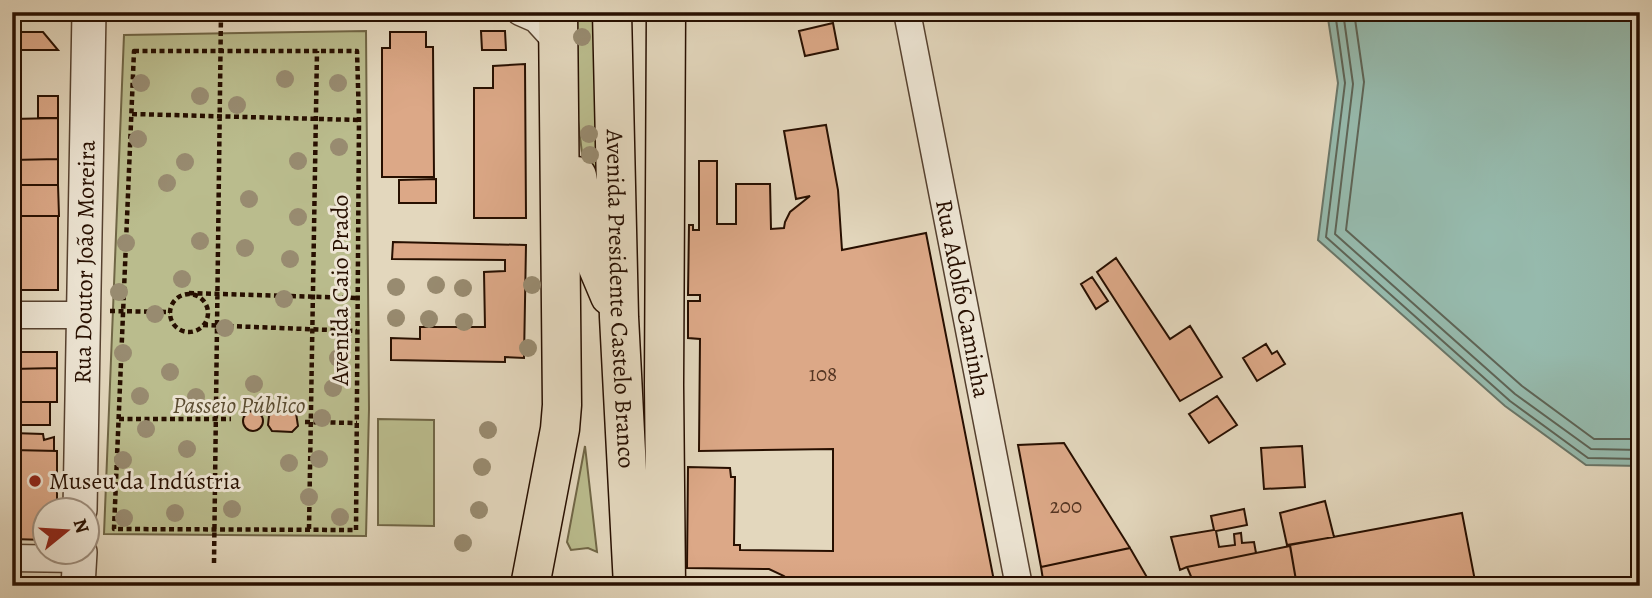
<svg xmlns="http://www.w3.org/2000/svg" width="1652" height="598" viewBox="0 0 1652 598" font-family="Alegreya,serif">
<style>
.green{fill:#babc8d;stroke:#706646;stroke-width:2}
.water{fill:#96baad;stroke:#6a7668;stroke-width:2}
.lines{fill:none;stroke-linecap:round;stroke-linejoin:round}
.shore{stroke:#5e6456;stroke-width:2}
.building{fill:#dca887;stroke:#270f00;stroke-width:2}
.minor-casing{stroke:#56412f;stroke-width:29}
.tertiary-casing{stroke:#56412f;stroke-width:36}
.primary-casing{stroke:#270f00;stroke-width:41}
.path{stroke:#270f00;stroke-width:4.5;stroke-dasharray:5 3.5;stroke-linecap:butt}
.minor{stroke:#ede5d4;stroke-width:26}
.tertiary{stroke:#ede5d4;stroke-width:33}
.primary{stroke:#e3d7bd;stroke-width:38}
.tree{fill:#988b70}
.poi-dot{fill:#8f2418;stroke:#ede5d4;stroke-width:2.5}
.labels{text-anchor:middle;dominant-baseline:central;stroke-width:6;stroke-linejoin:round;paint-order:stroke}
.number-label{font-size:21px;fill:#543522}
.street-label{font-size:24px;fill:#270f00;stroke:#ede5d4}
.park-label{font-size:24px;font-style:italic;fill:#5a4c31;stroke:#ede5d4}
.poi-label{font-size:24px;fill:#270f00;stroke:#ede5d4;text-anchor:start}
</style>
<rect width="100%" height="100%" fill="#e3d7bd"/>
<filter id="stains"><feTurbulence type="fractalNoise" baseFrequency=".00286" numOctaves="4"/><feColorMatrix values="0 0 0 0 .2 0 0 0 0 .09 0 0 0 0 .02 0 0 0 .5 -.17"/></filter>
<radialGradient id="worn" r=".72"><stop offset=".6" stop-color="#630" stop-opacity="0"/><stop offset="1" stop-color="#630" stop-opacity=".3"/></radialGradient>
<path class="green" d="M570,12H597L600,251L594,250L569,48Z
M366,31L369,409L366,536L104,534L124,35Z
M378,419L434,420V526L378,525Z
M585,446L597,552L588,548L571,550L567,542Z"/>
<path class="water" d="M1327,12H1640V466L1586,465L1505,406L1318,240L1338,83Z"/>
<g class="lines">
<path class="shore" d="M1335,12L1345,83L1326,237L1510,401L1588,458L1640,459
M1343,12L1353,84L1335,234L1515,394L1591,449L1640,450
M1354,12L1364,82L1346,230L1522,386L1594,439H1640"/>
</g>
<path class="building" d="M833,23L838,49L805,56L799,31Z
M481,31H505L506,50H482Z
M12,32H43L58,50H12Z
M390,32H426V47H433L434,177H382V48H390Z
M525,64L526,218H474V88H493V66Z
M38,96H58V118H38Z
M58,118V159L12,160V119Z
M826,125L838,190L842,250L926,233L995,586H796L784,576L769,569L687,568L688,467L730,468L731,477H735L734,545H740V550L833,551V449L699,451L700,339L688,338V301H700V295H688L689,225H693V230H699V161H717V224H736V184H770L771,229L784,228L785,222L790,212L810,196L796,199L784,131Z
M58,159V185H12V160Z
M436,179V203H399V180Z
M12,185H58L59,216H12Z
M12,216H58V290H12Z
M393,242L526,245L524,358L505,357V362L391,360V338L420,339V327H485L484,272L505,271V260L392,259Z
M1116,258L1170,339L1190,326L1222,377L1180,401L1097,272Z
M1092,277L1108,301L1096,309L1081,284Z
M1266,344L1272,354L1277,351L1285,364L1257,381L1243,358Z
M12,352H57V368L12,369Z
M57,368V402H12V369Z
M1217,396L1237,425L1209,443L1189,414Z
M12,402H50V425H21V430H12Z
M243 421a10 10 0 1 1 20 0a10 10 0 1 1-20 0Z
M273,412L296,413L298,426L292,432L272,431L268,425L269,416Z
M12,433L43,434L44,440L54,437V451H57V510H46V540L12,539Z
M1064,443L1130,548L1041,567L1018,445Z
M1302,446L1305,487L1264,489L1261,448Z
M12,450L57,451V510H46V540L12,539Z
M1325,501L1334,537L1287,545L1280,513Z
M1244,509L1247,525L1216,531L1219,547L1235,545L1234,534L1241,533L1242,543L1254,542L1256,553L1187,567L1180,570L1171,537L1214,530L1211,516Z
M1462,513L1476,586H1297L1290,545Z
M1290,546L1297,586H1195L1187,567Z
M1130,548L1152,586H1044L1041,567Z
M21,581H50L53,586H21Z
M116,582L367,583V586H113Z"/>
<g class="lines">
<defs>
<g id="minor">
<path d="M520,12L536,19L557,42"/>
<path id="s1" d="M907,12L1019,586"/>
<path d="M12,315H84"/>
<path d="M12,558L80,559"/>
</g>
<g id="tertiary">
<path id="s2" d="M80,510L89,12"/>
<path d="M78,586L80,552"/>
</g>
<g id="primary">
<path id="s3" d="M612,12L619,317L633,586"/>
<path d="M577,176L591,251L610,296"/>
<path d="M530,586L560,429L562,405L558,12"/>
<path d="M666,586L664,385L666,12"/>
</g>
</defs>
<use href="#minor" class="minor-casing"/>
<use href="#tertiary" class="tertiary-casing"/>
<use href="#primary" class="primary-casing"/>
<path class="path" d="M134,51H357L359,120L356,530L114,529Z
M132,114L359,120
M189,293L358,298
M170 313a19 19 0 1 1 38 0a19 19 0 1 1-38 0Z
M110,311L170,312
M203,325L357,331
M119,419H231
M305,422L357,423
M309,529L317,51
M214,563L221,12"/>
<use href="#minor" class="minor"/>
<use href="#tertiary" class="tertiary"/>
<use href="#primary" class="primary"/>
</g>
<g class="tree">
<circle cx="582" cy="37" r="9"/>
<circle cx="285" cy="79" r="9"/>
<circle cx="141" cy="83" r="9"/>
<circle cx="338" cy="83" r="9"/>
<circle cx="200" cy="96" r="9"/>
<circle cx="237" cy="105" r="9"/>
<circle cx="589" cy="134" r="9"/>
<circle cx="138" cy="139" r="9"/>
<circle cx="339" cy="147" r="9"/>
<circle cx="590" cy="155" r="9"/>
<circle cx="298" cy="161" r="9"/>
<circle cx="185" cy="162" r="9"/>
<circle cx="167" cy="183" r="9"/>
<circle cx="249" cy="199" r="9"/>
<circle cx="342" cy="209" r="9"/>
<circle cx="298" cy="217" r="9"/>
<circle cx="200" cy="241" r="9"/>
<circle cx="126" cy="243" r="9"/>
<circle cx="245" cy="248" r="9"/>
<circle cx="290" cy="259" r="9"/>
<circle cx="182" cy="279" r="9"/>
<circle cx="436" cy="285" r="9"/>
<circle cx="532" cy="285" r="9"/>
<circle cx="396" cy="287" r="9"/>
<circle cx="463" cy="288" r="9"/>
<circle cx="119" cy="292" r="9"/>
<circle cx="284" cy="299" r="9"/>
<circle cx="155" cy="314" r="9"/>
<circle cx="396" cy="318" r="9"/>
<circle cx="429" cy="319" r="9"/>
<circle cx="464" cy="322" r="9"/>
<circle cx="225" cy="328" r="9"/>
<circle cx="528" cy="348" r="9"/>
<circle cx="123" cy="353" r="9"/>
<circle cx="338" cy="358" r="9"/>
<circle cx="170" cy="372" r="9"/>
<circle cx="254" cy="384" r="9"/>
<circle cx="333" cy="388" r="9"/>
<circle cx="140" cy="396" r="9"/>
<circle cx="196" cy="397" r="9"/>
<circle cx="322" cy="418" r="9"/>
<circle cx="146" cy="429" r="9"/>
<circle cx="488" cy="430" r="9"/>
<circle cx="187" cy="449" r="9"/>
<circle cx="319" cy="459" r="9"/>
<circle cx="123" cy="460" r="9"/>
<circle cx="289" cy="463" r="9"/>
<circle cx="482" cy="467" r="9"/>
<circle cx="309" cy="497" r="9"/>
<circle cx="232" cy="509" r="9"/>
<circle cx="479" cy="510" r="9"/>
<circle cx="175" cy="513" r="9"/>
<circle cx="340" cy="517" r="9"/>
<circle cx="124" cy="518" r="9"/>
<circle cx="463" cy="543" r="9"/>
</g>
<circle class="poi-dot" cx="35" cy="481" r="7"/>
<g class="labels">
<g class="number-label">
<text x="823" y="374">108</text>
<text x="1066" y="506">200</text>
</g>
<g class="street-label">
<text stroke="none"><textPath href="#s2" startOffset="248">Rua Doutor João Moreira</textPath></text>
<text transform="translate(340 290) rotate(-90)">Avenida Caio Prado</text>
<text stroke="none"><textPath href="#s3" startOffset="287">Avenida Presidente Castelo Branco</textPath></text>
<text stroke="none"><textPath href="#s1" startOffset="292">Rua Adolfo Caminha</textPath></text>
</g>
<g class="park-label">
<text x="239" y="405">Passeio Público</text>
</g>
<g class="poi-label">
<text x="49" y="481">Museu da Indústria</text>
</g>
</g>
<rect width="1652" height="598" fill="none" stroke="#e3d7bd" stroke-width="42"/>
<rect x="14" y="14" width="1624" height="570" fill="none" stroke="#270f00" stroke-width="3.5"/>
<rect x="21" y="21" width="1610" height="556" fill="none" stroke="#270f00" stroke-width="2"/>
<g transform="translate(66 531) rotate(72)"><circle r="33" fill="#ede5d4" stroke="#9e8f7f" stroke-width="2"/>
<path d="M0-5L12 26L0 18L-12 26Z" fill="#8f2418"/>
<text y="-10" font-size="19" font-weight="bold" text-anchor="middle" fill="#270f00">N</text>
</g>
<rect width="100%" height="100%" filter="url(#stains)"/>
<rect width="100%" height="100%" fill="url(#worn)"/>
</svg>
